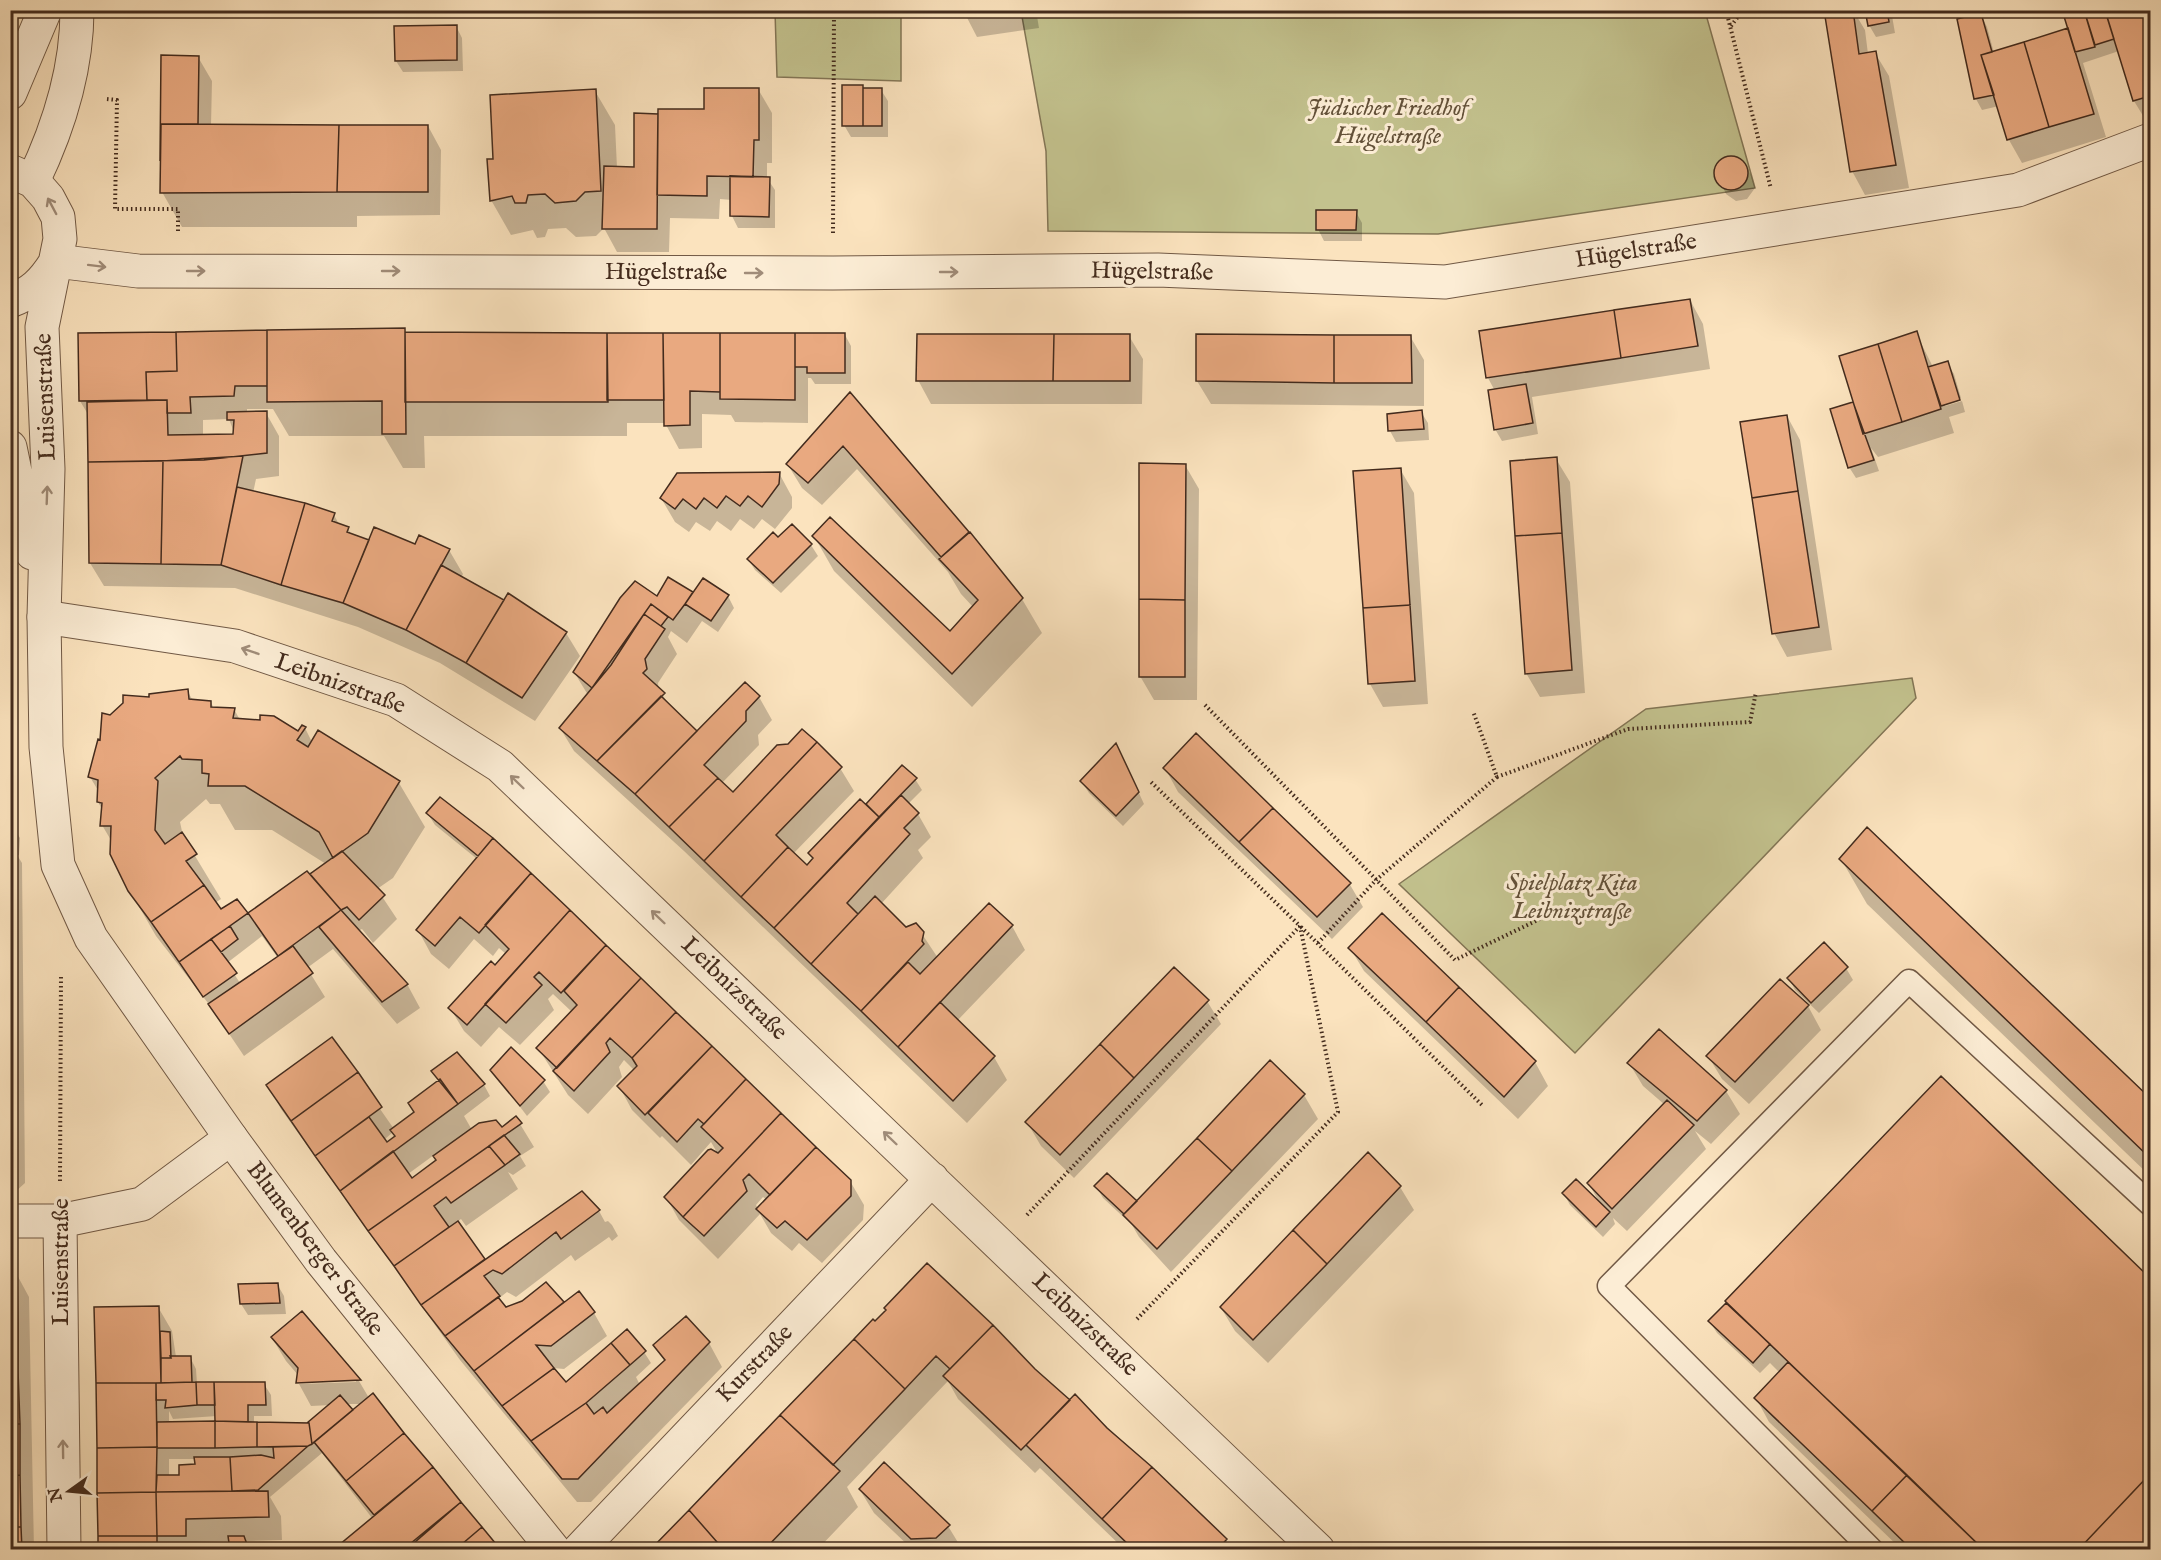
<svg xmlns="http://www.w3.org/2000/svg" width="2161" height="1560" viewBox="0 0 2161 1560" font-family="'IM FELL English',serif">
<style>
.green{fill:#c3c28e;stroke:#837656;stroke-width:1.5}
.shadow{fill:#0003;fill-rule:evenodd}
.building{fill:#e9a980;stroke:#432b1d;stroke-width:1.5}
.lines{fill:none;stroke-linecap:round;stroke-linejoin:round}
.service-casing{stroke:#715945;stroke-width:25}
.minor-casing{stroke:#715945;stroke-width:35}
.tertiary-casing{stroke:#715945;stroke-width:35}
.path{stroke:#432b1d;stroke-width:4;stroke-dasharray:1.5 3;stroke-linecap:butt}
.service{stroke:#fcedd5;stroke-width:22}
.minor{stroke:#fcedd5;stroke-width:33}
.tertiary{stroke:#fcedd5;stroke-width:33}
.oneway{stroke:#a08c79}
.labels{text-anchor:middle;dominant-baseline:central;stroke-width:6;stroke-linejoin:round;paint-order:stroke}
.park-label{font-size:24px;font-style:italic;fill:#635139;stroke:#fcedd5}
.street-label{font-size:24px;fill:#432b1d;stroke:#fcedd5}
</style>
<rect width="100%" height="100%" fill="#fbe3be"/>
<filter id="stains"><feTurbulence type="fractalNoise" baseFrequency=".00333" numOctaves="4"/><feColorMatrix values="0 0 0 0 .2 0 0 0 0 .09 0 0 0 0 .02 0 0 0 .5 -.17"/></filter>
<radialGradient id="worn" r=".72"><stop offset=".6" stop-color="#630" stop-opacity="0"/><stop offset="1" stop-color="#630" stop-opacity=".3"/></radialGradient>
<path class="green" d="M775,11H904L901,16V81L777,77Z
M1021,11H1705L1755,188L1438,234L1048,231L1046,151Z
M1912,678L1916,698L1575,1053L1399,884L1646,709Z"/>
<path class="shadow" d="M963,10H1036L1039,28L977,37Z
M1826,10H1853L1865,30L1868,54L1875,53L1889,76L1909,188L1865,195L1852,171Z
M1867,10H1891L1895,33L1876,37L1869,25Z
M2064,10H2107L2110,18L2134,10H2150V123L2148,124L2134,101L2119,51L2083,63L2106,137L2022,163L2009,140L1999,106L1982,110L1976,99L1981,15L1987,27L1994,53L2070,29Z
M456,26L462,38L463,71L403,72L396,61Z
M198,57L212,81L211,126H428L441,150L440,215L357,216V227H182L162,192V123Z
M862,86L864,90H881L888,101V137H851L844,125Z
M758,89L772,113V163H767V178L775,190V228H738L732,216V200L720,199L719,219L670,218L669,252H617L604,228L596,236L576,237L566,228L548,229L545,237L537,238L533,230L511,235L491,200L494,160L595,91L615,125L617,168H635L659,115L705,111Z
M1733,157L1744,163L1751,175L1755,188L1747,199L1736,201L1726,194L1715,169L1721,160Z
M1356,212L1362,223V241H1324L1318,229Z
M1690,300L1703,324L1710,369L1532,397L1538,434L1502,441L1495,429V391L1488,378L1481,332Z
M404,330L406,333L845,335L851,346V384H815L811,378H808V423L735,422L731,415L702,414V448L679,449L665,423H627V436H424L425,468H403L384,436H289L273,409H247V413H266L279,436V476L256,479L253,493L334,515L340,526L348,528L351,535L370,542L449,550L463,574L461,578L566,633L580,656L535,721L440,663L358,627L235,588L104,586L90,563L89,416L80,401L79,335ZM229,419L235,435L203,436V420Z
M1916,333L1933,367L1947,363L1954,374L1961,398L1945,403V406L1962,401L1965,412L1949,417L1954,433L1878,457L1871,448L1879,471L1856,478L1849,467L1856,410Z
M1129,336L1143,359L1142,404H931L918,380Z
M1410,336L1424,360V406L1211,404L1197,381Z
M850,395L1022,599L1042,633L972,707L834,571L814,536L950,633L973,607L961,594L948,572L857,469L822,505L802,488L788,465Z
M1421,412L1428,423L1429,440L1396,442L1390,431Z
M1787,416L1800,440L1832,650L1787,657L1774,633Z
M1556,459L1570,482L1585,693L1540,697L1526,673Z
M1185,465L1199,489L1197,700H1154L1140,676Z
M1400,469L1414,493L1428,704L1383,707L1370,684Z
M779,473L792,497V508L775,529L762,519L754,529L740,519L731,531L717,521L710,531L696,522L689,532L675,522L661,498Z
M777,539L811,545L818,556L781,593L755,570L748,559Z
M669,579L693,595L703,580L728,596L734,608L718,632L702,621L687,643L671,631L668,637L677,654L658,683L659,690L673,710L697,733L745,684L759,697L772,720L758,735L759,745L722,783L733,794L777,746L789,745L802,731L816,743L840,768L854,791L793,854L807,867L814,860L810,853L860,801L866,806L902,767L915,779L922,790L908,804L918,814L931,837L918,850L923,858L881,904L906,928L916,925L938,958L989,905L1012,926L1025,950L957,1021L994,1057L1007,1080L967,1123L684,851L574,751L560,728L588,695L574,672L622,599L635,583L657,598ZM649,604H653L642,621L639,620Z
M187,690L193,701L211,702L214,709H234L240,720L298,733L305,728L312,742L319,732L399,783L425,827L393,878L377,889L397,919L373,943L362,929L358,931L407,984L420,1008L397,1024L333,949L307,968L325,997L244,1056L211,1007L156,936L130,891L112,842L102,825L103,811L98,802L99,792L90,777L110,716L151,698ZM206,799L210,804H220L235,830H272L326,864L309,876L307,873L248,915L237,901L221,911L215,903L221,899L183,836L180,822ZM262,936L278,958L240,983L227,963Z
M1122,756L1144,804L1123,826L1089,793L1082,782Z
M10,757L18,770V795H14V828L20,838L19,855H17L22,863L25,1183L15,1192H10Z
M1165,768L1349,883L1363,907L1332,939L1178,792Z
M428,814L492,839L850,1181L864,1205L863,1220L822,1263L799,1243L792,1251L771,1233L760,1214L718,1259L679,1220L666,1197L719,1156L711,1142L691,1165L662,1136L660,1138L632,1110L619,1086L635,1071L624,1060L619,1067L622,1077L588,1114L568,1095L538,1048L572,1012L553,994L548,999L554,1010L520,1045L499,1027L481,1047L464,1031L450,1008L506,954L499,948L493,956L474,939L449,969L431,954L418,930L477,859L435,825ZM763,1197L767,1200L758,1209L756,1205Z
M1867,830L2150,1100V1176L1867,904L1841,859Z
M1350,948L1535,1062L1548,1086L1518,1119L1364,971Z
M1846,968L1853,980L1819,1013L1795,990L1789,978Z
M1780,981L1808,1006L1821,1030L1749,1104L1722,1079L1708,1056Z
M1207,1001L1221,1024L1074,1178L1041,1146L1027,1122Z
M332,1040L394,1129L484,1085L490,1096L464,1116L472,1130L501,1129L520,1124L534,1147L520,1156L526,1166L513,1175L508,1172L518,1189L466,1226L461,1219L457,1222L485,1261L599,1211L605,1222L608,1221L612,1225L618,1236L612,1241L609,1237L575,1261L571,1255L516,1297L507,1292L498,1299L505,1309L523,1303L546,1284L564,1304L594,1313L607,1336L564,1369L553,1368L566,1384L644,1352L651,1363L636,1377L640,1385L665,1362L655,1345L709,1343L722,1367L591,1502H577L460,1360L281,1109L268,1085ZM393,1132L396,1137L387,1144L384,1140ZM434,1155L438,1161L412,1180L408,1174Z
M1270,1063L1304,1095L1318,1119L1171,1272L1139,1237L1132,1225L1103,1198L1096,1186L1136,1203Z
M1629,1063L1726,1091L1740,1114L1711,1144L1695,1131L1706,1149L1627,1231L1613,1218L1615,1224L1603,1237L1570,1205L1564,1194L1599,1202L1589,1184L1665,1105L1643,1086Z
M492,1070L543,1081L550,1092L527,1116Z
M1941,1078L2150,1280V1550H1902L1769,1422L1756,1398L1780,1373L1770,1363L1760,1373L1717,1333L1710,1322Z
M1368,1154L1400,1187L1414,1210L1268,1363L1235,1331L1221,1308Z
M16,1273L29,1297L34,1550H10Z
M277,1284L284,1296L286,1314L248,1315L241,1304Z
M158,1307L172,1331L176,1357H190L196,1369L197,1384H264L271,1395L272,1416H254V1424L307,1425L331,1405L311,1406L299,1384L356,1382V1379L298,1381V1384V1375L286,1361L272,1338L302,1313L359,1381L369,1398L372,1395L499,1550H335L372,1518L322,1453L270,1497L281,1516L282,1540L246,1541L251,1550H232L230,1541L198,1542L199,1550H100ZM346,1404H362L352,1412ZM169,1411L173,1419L217,1416V1423L169,1424ZM169,1459H196V1466L181,1476H169Z
M873,1321L1034,1370L1070,1402L1075,1396L1226,1540L1231,1550H1125L1040,1468L1035,1473L958,1399L948,1381L847,1487L858,1507L817,1550H652Z
M860,1490L948,1526L962,1549L913,1550L874,1513Z"/>
<path class="building" d="M1824,10H1853L1859,54L1876,51L1896,165L1850,172Z
M1865,10H1887L1889,22L1868,26Z
M2062,10H2084L2095,47L2075,52Z
M2084,10H2105L2114,39L2095,45Z
M2129,10H2150V96L2133,101L2107,17Z
M1981,13L1992,52L1981,55L1994,95L1974,99L1957,19Z
M457,25V60L395,61L394,26Z
M2068,28L2094,114L2049,127L2024,42Z
M2024,42L2049,127L2007,140L1981,55Z
M161,55L199,56L198,124H161L160,161Z
M842,85H863V126H842Z
M704,88H759V140H754L753,177L707,176V196L657,195L658,109H704Z
M863,88H882V126H863Z
M596,89L601,191L585,192L576,201L555,203L545,194L528,195L526,203H515L512,196L490,201L487,159H493L490,95Z
M634,113L658,114L657,229H602L604,166L634,167Z
M161,124L339,125L337,192L160,193Z
M339,125H428V192H337Z
M1714 173a17 17 0 1 1 34 0a17 17 0 1 1-34 0Z
M730,176L770,177L769,217L730,216Z
M1316,210H1357L1356,230H1316Z
M1690,299L1698,346L1621,358L1614,310Z
M1614,310L1621,358L1486,378L1479,331Z
M405,328L406,434H382V401L267,402V330Z
M267,330V386H235L234,396L190,397L191,413H167V400H147L146,372L177,371L176,332Z
M1917,331L1941,409L1902,422L1878,344Z
M176,332L177,371L146,372L147,400L79,401L78,333Z
M405,332L607,333L608,402H405Z
M607,333H663L664,400H607Z
M663,333H720V392L690,391V425L664,426Z
M720,333H795V400L720,399Z
M795,333H845V373H807V367H795Z
M917,334H1054L1053,381H916Z
M1054,334H1130V381H1053Z
M1196,334L1334,335V383L1196,381Z
M1334,335H1411L1412,383H1334Z
M1878,344L1902,422L1863,434L1839,356Z
M1948,361L1960,400L1941,406L1928,367Z
M1526,384L1533,423L1494,430L1488,390Z
M850,392L969,532L941,557L843,446L808,483L786,464Z
M167,400L168,435L233,434L234,420H227V412L267,411V453L204,460L88,462L87,402Z
M1853,402L1874,460L1848,468L1830,409Z
M1422,410L1424,429L1388,431L1387,414Z
M1787,415L1798,491L1752,498L1740,422Z
M243,456L221,565L161,564L163,461Z
M1557,457L1562,533L1515,536L1510,461Z
M163,461L161,564L89,563L88,462Z
M1139,463L1186,464L1185,600L1139,599Z
M1401,468L1410,605L1363,608L1353,471Z
M780,472L779,484L762,507L748,496L740,506L726,496L717,508L704,498L696,509L683,499L675,509L660,498L677,473Z
M237,487L305,503L281,585L221,565Z
M1798,491L1819,627L1772,634L1752,498Z
M305,503L335,513L332,521L349,527L347,532L369,540L343,603L281,585Z
M830,517L950,631L978,600L939,559L970,532L1023,598L952,674L812,536Z
M792,524L812,544L773,583L747,559L773,532L778,537Z
M374,527L415,544L419,535L450,549L406,630L343,603Z
M1562,533L1572,670L1525,674L1515,536Z
M441,565L504,600L466,663L406,630Z
M668,577L693,592L685,604L673,620L651,604L592,688L573,672L620,598L635,581L657,596Z
M703,578L729,595L711,621L685,604Z
M508,593L567,632L522,698L466,663Z
M1139,599L1185,600V677H1139Z
M651,604L668,617L661,626L644,614Z
M1410,605L1415,681L1368,684L1363,608Z
M644,614L665,629L645,659L647,669L643,673L665,693L597,761L559,728L611,665Z
M745,682L760,696L746,711V721L704,765L718,778L669,827L635,794Z
M188,689L189,699L211,701V707L235,708L233,718L260,720V715L274,716L298,731L302,725L306,727L297,740L308,747L318,730L400,781L368,833L333,858L319,832L245,786H208L209,774L202,773V760L182,759L180,756L155,778L158,781L155,830L165,844L182,832L197,854L186,861L204,885L151,922L128,891L110,854L111,826H100L102,803L97,802L98,780L88,777L98,739L100,740L102,713L110,715L123,703V695L149,697V694Z
M661,696L697,731L635,794L597,761Z
M802,729L817,742L704,861L669,827L718,778L733,792L777,745L788,744Z
M1196,733L1273,808L1239,842L1163,768Z
M817,742L842,767L776,835L788,847L741,897L704,861Z
M1116,743L1139,792L1116,816L1080,781Z
M902,765L917,778L879,817L866,804Z
M901,795L919,813L904,828L910,834L847,903L858,914L811,964L774,928Z
M440,797L493,838L478,856L426,813Z
M860,799L879,817L774,928L741,897L788,847L807,865L813,858L808,853Z
M1273,808L1351,883L1317,917L1239,842Z
M1867,827L2150,1098V1158L1839,859Z
M493,838L531,873L479,933L460,917L435,946L416,930Z
M342,851L385,895L359,920L347,907L341,910L310,874Z
M307,871L341,910L278,956L248,913Z
M531,873L570,910L467,1025L448,1008L491,961L495,965L509,949L485,925Z
M204,885L221,909L237,899L248,913L179,962L151,922Z
M875,896L906,927L916,923L924,932L922,941L924,944L861,1011L811,964Z
M989,903L1013,925L898,1047L861,1011L908,962L920,974Z
M341,910L408,984L382,1002L319,927Z
M570,910L606,945L561,993L539,972L534,977L542,985L506,1023L485,1004Z
M1382,913L1459,987L1426,1022L1348,948Z
M230,926L238,939L221,952L211,939Z
M211,939L237,973L203,997L179,962Z
M1824,942L1848,967L1811,1003L1787,978Z
M606,945L641,978L557,1068L536,1048L577,1005L564,991Z
M293,946L313,973L229,1034L208,1004Z
M1174,967L1209,1000L1134,1078L1100,1044Z
M641,978L676,1012L632,1058L610,1038L606,1043L610,1052L574,1091L553,1071Z
M1780,979L1809,1005L1735,1082L1706,1056Z
M1459,987L1536,1061L1504,1097L1426,1022Z
M940,1002L995,1056L953,1101L898,1047Z
M676,1012L712,1046L645,1115L617,1086L637,1066L632,1058Z
M1659,1029L1727,1090L1697,1121L1627,1063Z
M332,1037L358,1072L291,1121L266,1085Z
M10,1038H12L14,1102H10Z
M1100,1044L1134,1078L1060,1155L1025,1122Z
M712,1046L746,1079L704,1124L698,1119L677,1142L648,1113Z
M511,1047L545,1080L520,1106L490,1070Z
M457,1052L485,1084L458,1104L431,1071Z
M1270,1060L1305,1094L1232,1171L1197,1138Z
M358,1072L382,1107L315,1156L291,1121Z
M1941,1076L2150,1278V1474L2078,1550H1984L1725,1301Z
M440,1079L458,1104L340,1191L315,1156L369,1117L387,1142L395,1136L390,1130L414,1112L408,1103Z
M746,1079L781,1113L683,1217L664,1197L708,1150L711,1149L718,1153L723,1148L701,1127Z
M1667,1100L1694,1125L1612,1209L1587,1183Z
M10,1102H14L10,1161Z
M781,1113L816,1147L770,1195L749,1174L743,1180L747,1191L704,1236L683,1217Z
M516,1116L522,1123L368,1231L340,1191L393,1151L412,1178L436,1160L433,1156L479,1123L496,1120L502,1127Z
M504,1135L520,1154L505,1165L489,1146Z
M1197,1138L1232,1171L1157,1249L1123,1215Z
M489,1146L505,1165L451,1203L446,1197L434,1206L449,1227L394,1266L368,1231Z
M816,1147L851,1180V1196L807,1240L785,1221L777,1228L756,1209Z
M1368,1152L1401,1186L1327,1264L1293,1230Z
M1107,1173L1137,1201L1124,1214L1094,1186Z
M1576,1179L1610,1212L1596,1227L1562,1193Z
M582,1191L600,1210L561,1239L556,1232L502,1274L493,1270L484,1276L500,1296L445,1336L421,1305Z
M458,1221L485,1259L421,1305L394,1266Z
M1293,1230L1327,1264L1253,1340L1220,1307Z
M927,1263L993,1325L950,1369L936,1356L905,1389L854,1339L873,1319L875,1321L886,1310L884,1308Z
M10,1272H17L18,1324H10Z
M546,1282L564,1302L474,1371L445,1336L498,1297L506,1307L522,1301Z
M278,1283L280,1303L240,1304L238,1284Z
M579,1291L595,1312L551,1346L536,1345L554,1368L502,1406L474,1371Z
M1726,1303L1770,1344L1753,1363L1708,1321Z
M159,1306L161,1383H96L94,1307Z
M302,1311L361,1380L296,1383L298,1368L271,1337Z
M686,1316L710,1342L578,1479H562L531,1441L586,1403L594,1414L603,1407L607,1413L665,1360L653,1345Z
M10,1324H18V1371H10Z
M993,1325L1035,1369L1070,1400L1021,1450L943,1376Z
M627,1329L646,1351L630,1365L611,1343Z
M160,1331L170,1332L171,1358H161Z
M854,1339L905,1389L833,1465L780,1415Z
M611,1343L630,1365L586,1403L531,1441L502,1406L554,1368L566,1382Z
M170,1356H191L192,1382L161,1383V1358H171Z
M1788,1362L1907,1475L1872,1511L1754,1398Z
M10,1371H18L20,1424H10Z
M196,1382L197,1405L165,1408L166,1400H156V1383Z
M196,1382H214L215,1405H197Z
M214,1382H265L266,1405H248V1422L215,1421Z
M96,1383H156L157,1447L97,1448Z
M373,1393L404,1433L346,1481L314,1442Z
M1075,1394L1107,1428L1152,1467L1102,1519L1026,1445Z
M340,1395L353,1410L312,1444L309,1423H307Z
M780,1415L840,1471L764,1550H724L689,1510Z
M215,1421V1448H157V1422Z
M215,1421L257,1422V1447L215,1448Z
M257,1422L309,1423L312,1444L308,1446L257,1447Z
M10,1424H20V1475L10,1476Z
M404,1433L433,1467L374,1515L346,1481Z
M308,1446L258,1490L232,1491L230,1457L261,1455L274,1458L273,1447Z
M157,1447L156,1492L97,1493V1448Z
M194,1457H230L232,1491L156,1492L157,1475H179V1465L195,1464Z
M884,1462L950,1525L936,1538L911,1539L859,1489Z
M433,1467L461,1502L405,1548L333,1550Z
M1152,1467L1227,1539L1217,1550H1134L1102,1519Z
M2150,1474V1550H2078Z
M20,1475L21,1527H10V1476Z
M1907,1475L1984,1550H1912L1872,1511Z
M268,1491L269,1517L186,1519V1536H157L156,1492Z
M156,1492L157,1536H98L97,1493Z
M461,1502L482,1527L455,1550H406Z
M689,1510L724,1550H650Z
M10,1527H21L22,1550H10Z
M482,1527L501,1550H455Z
M98,1536H157V1550H98Z
M228,1536H244L249,1550H230Z"/>
<g class="lines">
<defs>
<path id="service" d="M1872,1550L1609,1286L1909,981L2150,1204"/>
<path id="minor" d="M10,93L45,10
M33,181C58,129 77,69 77,10
M56,261L138,271L833,273L1158,270L1445,282L2018,190L2150,140
M44,617L235,646L396,700L500,766L1318,1550
M10,1221H60L142,1204L231,1138
M60,1221L64,1550
M579,1550L932,1179"/>
<path id="tertiary" d="M10,171L33,181L48,198L58,217L60,239L42,327L48,469L44,617L46,747L58,865L91,938L231,1138L321,1261L554,1550
M10,301C32,293 43,282 55,263
M10,447L32,553"/>
</defs>
<use href="#service" class="service-casing"/>
<use href="#minor" class="minor-casing"/>
<use href="#tertiary" class="tertiary-casing"/>
<path class="path" d="M1726,10L1771,189
M1731,26L1743,10
M107,99L117,100L115,209H178V232
M833,233L834,10
M1205,705L1455,960L1546,916
M1497,777L1628,729L1750,722L1756,692
M1301,927L1482,1105
M1318,943L1376,880L1497,777L1473,711
M60,1181L61,974
M1027,1215L1300,926L1151,782
M1137,1319L1338,1112L1300,926"/>
<use href="#service" class="service"/>
<use href="#minor" class="minor"/>
<use href="#tertiary" class="tertiary"/>
</g>
<defs><path id="oneway-shaft" d="M-6 0H5M1.5-3L5.5 0L1.5 3" fill="none" stroke-width="1.6" stroke-linecap="round" stroke-linejoin="round" transform="scale(1.5)"/></defs>
<g class="oneway">
<use href="#oneway-shaft" transform="translate(52 206) rotate(-118)"/>
<use href="#oneway-shaft" transform="translate(97 266) rotate(7)"/>
<use href="#oneway-shaft" transform="translate(196 271)"/>
<use href="#oneway-shaft" transform="translate(391 271)"/>
<use href="#oneway-shaft" transform="translate(949 272)"/>
<use href="#oneway-shaft" transform="translate(754 273)"/>
<use href="#oneway-shaft" transform="translate(47 495) rotate(-88)"/>
<use href="#oneway-shaft" transform="translate(250 651) rotate(-161)"/>
<use href="#oneway-shaft" transform="translate(517 782) rotate(-136)"/>
<use href="#oneway-shaft" transform="translate(658 917) rotate(-136)"/>
<use href="#oneway-shaft" transform="translate(890 1138) rotate(-136)"/>
<use href="#oneway-shaft" transform="translate(63 1449) rotate(-91)"/>
</g>
<g class="labels">
<g class="park-label">
<text x="1388" y="108">Jüdischer Friedhof<tspan x="1388" dy="28">Hügelstraße</tspan></text>
<text x="1572" y="883">Spielplatz Kita<tspan x="1572" dy="28">Leibnizstraße</tspan></text>
</g>
<g class="street-label">
<text transform="translate(1636 251) rotate(-9)">Hügelstraße</text>
<text x="666" y="272">Hügelstraße</text>
<text transform="translate(1152 272) rotate(1)">Hügelstraße</text>
<text transform="translate(46 397) rotate(-92)">Luisenstraße</text>
<text transform="translate(340 684) rotate(20)">Leibnizstraße</text>
<text transform="translate(734 989) rotate(44)">Leibnizstraße</text>
<text transform="translate(315 1249) rotate(53)">Blumenberger Straße</text>
<text transform="translate(61 1262) rotate(-90)">Luisenstraße</text>
<text transform="translate(1085 1325) rotate(44)">Leibnizstraße</text>
<text transform="translate(755 1364) rotate(-46)">Kurstraße</text>
</g>
</g>
<rect width="2161" height="1560" fill="none" stroke="#fbe3be" stroke-width="36"/>
<rect x="12" y="12" width="2137" height="1536" fill="none" stroke="#432b1d" stroke-width="3"/>
<rect x="18" y="18" width="2125" height="1524" fill="none" stroke="#432b1d" stroke-width="1.5"/>
<g transform="translate(69 1491) rotate(255)" stroke="#fcedd5" stroke-width="4.5" paint-order="stroke">
<path d="M0-4.5L10 22L0 15L-10 22Z" fill="#432b1d"/>
<text y="-9" font-size="16" font-weight="bold" text-anchor="middle" fill="#432b1d">N</text>
</g>
<rect width="100%" height="100%" filter="url(#stains)"/>
<rect width="100%" height="100%" fill="url(#worn)"/>
</svg>
